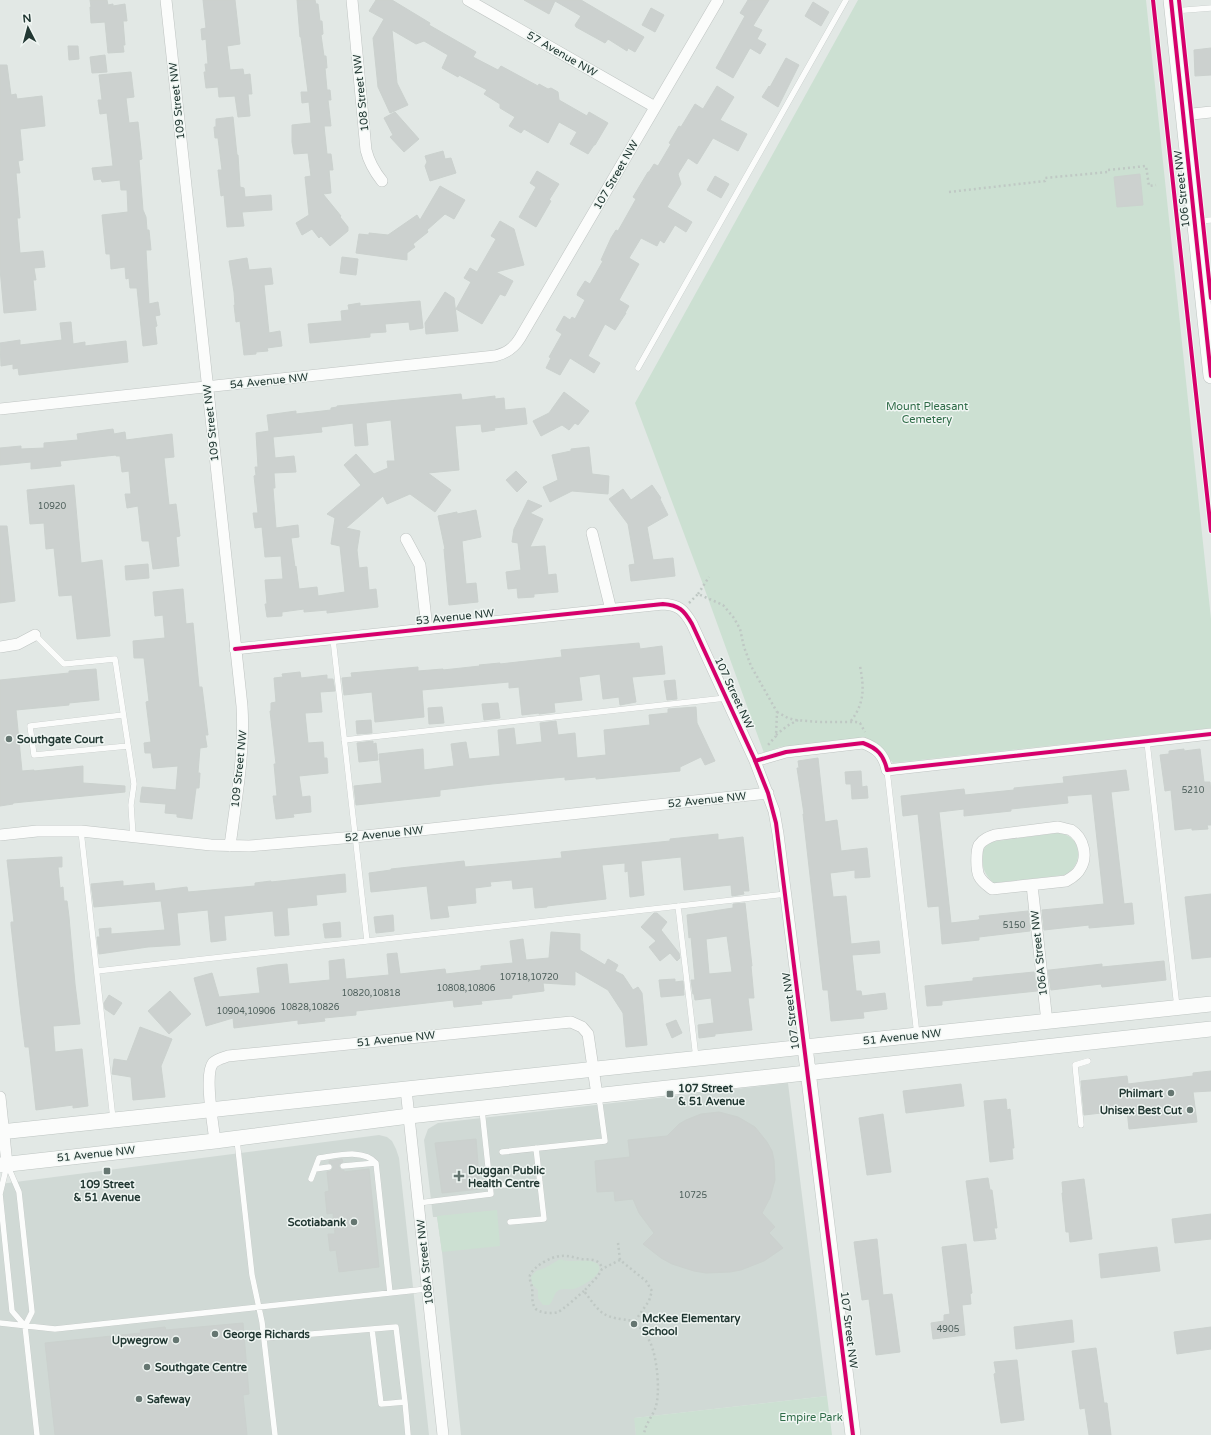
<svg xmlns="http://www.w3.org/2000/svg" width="1211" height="1435" viewBox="0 0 1211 1435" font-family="'Varela Round',sans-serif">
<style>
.built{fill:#d0d9d5}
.green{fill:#cce0d2}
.building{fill:#ccd1cf;stroke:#cbd1ce;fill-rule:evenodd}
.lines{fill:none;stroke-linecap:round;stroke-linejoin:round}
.lane-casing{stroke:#bfc4c2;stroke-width:6}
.street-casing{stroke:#bfc4c2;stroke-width:12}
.secondary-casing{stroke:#bec5c2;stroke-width:16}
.path{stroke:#bfc8c4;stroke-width:2.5;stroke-dasharray:2 3;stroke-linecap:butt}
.lane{stroke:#fbfcfb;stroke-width:5.5}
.street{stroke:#fbfcfb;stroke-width:11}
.secondary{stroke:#fbfcfb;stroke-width:15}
.cycleway-casing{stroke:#f0f6f3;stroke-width:6}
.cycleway{stroke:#d6006c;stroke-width:4}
.poi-dot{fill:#657671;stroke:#f0f6f3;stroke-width:1.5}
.labels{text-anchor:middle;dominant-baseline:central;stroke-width:3;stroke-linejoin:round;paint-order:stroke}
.number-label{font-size:9px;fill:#4c5e5a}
.street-label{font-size:11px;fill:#223833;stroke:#f0f6f3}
.park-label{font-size:11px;fill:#2f6c48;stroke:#f0f6f3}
.poi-label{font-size:11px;font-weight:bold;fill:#223833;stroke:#f0f6f3;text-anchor:start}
</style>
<rect width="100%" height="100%" fill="#e2e8e5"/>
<path class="built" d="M788,1083L827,1396L635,1418L636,1435H461L442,1252L437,1217H433L424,1140L428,1129L438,1123Z
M379,1135L387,1137L392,1141L396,1149L399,1158L429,1435H0V1184Z"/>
<path class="green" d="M858,0H1146L1211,619V728L893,763L883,751L868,739L780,747L764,753L701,579L635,403Z
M1058,833C1061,834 1065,834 1068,836C1079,841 1081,858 1074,867C1071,871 1068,873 1064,875L994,883C984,876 979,861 984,849C987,844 992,842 997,841Z
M497,1210L500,1246L442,1252L437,1216Z
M560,1259C570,1264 586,1257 596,1263C609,1272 581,1287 574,1289C569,1290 564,1288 559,1290C553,1293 554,1301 549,1305H543L538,1298V1290L532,1284L531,1277L536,1271L545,1268Z
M827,1396L832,1435H636L634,1418Z"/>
<path class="building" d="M90,0H107L108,5L113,4V6L125,4L127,21H123L125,45H123L124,52L108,53L105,22L91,23L90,7H91Z
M203,0H235L240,44L227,46L230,70L243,69L244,75L250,74L252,94H248L250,116L238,117L235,96L219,97L218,87L206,88L204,72H206L205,64H208L206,39L202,40L201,29L206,28Z
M297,0H315L316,4H318L320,21H322L323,34L321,35L324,56H326L327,68H325L327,90H330L331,100H328L331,126H324L327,154H331L333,170H329L331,193L323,194L341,216L340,217L348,227V231L330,246L321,236L319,238L312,229L302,235L296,223L309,215L305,177L311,176L308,153L294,154L292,142V125L311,123L309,102L302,103L301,92H308L301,37H300Z
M376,0H392L430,23L429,25L476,52L473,57L498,70L501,66L538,86L539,84L548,89L551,88L558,92L559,100L587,116L589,112L608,123L595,145H594L588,154L570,144L577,132L559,122L548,143L524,129L521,133L509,126L515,117L500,108V104L484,94L487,90L459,75L458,77L442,68L448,55L424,41L416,44L392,30L397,83L408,105L390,113L378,87L373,38L384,19L369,11Z
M524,0H581L644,37L635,52L628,48L627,51L608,39L605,43L576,27L575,25L581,16L555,1L549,14Z
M748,0H769L753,26L762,30L757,39L766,44L760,54L750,48L733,78L716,68L745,16L740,13Z
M813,2L829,12L821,26L805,16Z
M651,8L664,15L655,32L642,25Z
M68,46H78L79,59L69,60Z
M1211,48V75L1195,76L1194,50Z
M105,55L107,72L92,73L90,57Z
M786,58L799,65L778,107L762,97L769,86L770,87Z
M0,65H7L11,95L16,94L17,99L42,96L45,126L20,129L23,160L18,161L20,173H16L20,218H17L20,253L43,251L45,267L34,268L36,280H33L36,310L4,313L0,269Z
M131,72L134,97L126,98L129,123L138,122L142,159L139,160L143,210L146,217L147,230H149L151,250H146L149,304L158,302L160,315L155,316L157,326L155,327L157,344L143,346L137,288H130L129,278L126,279L125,267L111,269L110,254H106L102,215L128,212L127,190H121L120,180L102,182L101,179L94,180L92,168L113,166L107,113L100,114L98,100H102L99,75Z
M717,86L734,97L720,120L747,134L738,151L713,138L697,164L688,158L678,174L681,184L667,207L692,222L686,232L675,225L664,243L660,240L657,246L641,238L629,258L639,264L619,300L629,306L625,313H626L615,330L605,324L588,356L600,363L594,373L570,358L560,375L546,368L551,358L549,357L562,334L556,330L564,316L570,320L572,317L575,319L585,300L577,295L578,292L585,281L590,284L603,261L601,260L611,238L616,230L618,231L636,199L633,197L648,172H649L654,164L658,166L671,144L669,143L679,126L681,127L695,104L703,109Z
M395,112L419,139L404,152L390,137L393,135L384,118Z
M233,117L237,155H238L240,187L244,188L245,197L271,195L272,210L242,212L244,226L227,227L224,195L221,196L218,170H222L218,138H215L214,127H216V119Z
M443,151L445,159L451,158L456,173L430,181L425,166L427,162L425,156Z
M537,171L559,184L549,200L551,201L536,227L519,217L535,189L536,187L530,183Z
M1140,174L1143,205L1117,207L1114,177Z
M715,176L729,184L721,198L707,190Z
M440,186L465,200L454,219L445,214L427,230L428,232L413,244L415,247L407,253V260L356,253L359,234L369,235V233L388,235L417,215L420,220Z
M500,221L514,229L524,265L496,272L513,281L505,296L500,294L482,324L456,309L471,282L464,278L470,268L477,272L496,239L491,236Z
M342,257L358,259L356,275L340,273Z
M247,258L249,270L271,268L273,284L264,285L269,333L280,331L282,346L267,348L268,351L256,352V354L244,355L240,321L236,322L234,305H235L234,292L229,261Z
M445,292L454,298L458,331L426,334L425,323Z
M420,301L423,328L410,330L409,322L385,324L386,332L370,333V337L310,343L308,324L342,321L341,311L349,310L348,305L360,303V306Z
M71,322L73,344L85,342V346L126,341L128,362L19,375L18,368L13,369V364L1,366L0,343L20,340V345L62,340L60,323Z
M564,392L589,411L578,425L575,423L569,430L562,425L541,436L533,421L549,413Z
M461,394L462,400L495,396V399L504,398L505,410L525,408L527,424L494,428L495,430L482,432L481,424L455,426L459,470L428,473L451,490L435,512L410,494L387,504L383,496L346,528L360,531L357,550L359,568L367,567L369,590L376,589L378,607L327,613V610L304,612V609L282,612V616L267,617L265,604H267L265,580L283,579L281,556L265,557L262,527L255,528L253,513H258L254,476L256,475L255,467H258L256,433L269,431L267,415L296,411V414L331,410V408L337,407V406ZM391,420L395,461H387L388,468L374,474L356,454L344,465L361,485L327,514L335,518L331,544L340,546L345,592L318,596L317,587L299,589L296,566L295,567L291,538L299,537L298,525L276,528L273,488H275L274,473L296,472L294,456L275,458L273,437L322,432L321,427L353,423L355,446L368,445L366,423Z
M113,429L114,434L125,432L126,440L172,434L174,457L164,458L169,505L176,504L180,536L176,537L179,566L153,569L149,541H142L138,506L127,508L125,494H131L129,471L122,472L120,456H116V455L60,461L61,466L31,469V462L0,465V448L21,446V449L44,448V443L78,440L77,434Z
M589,447L592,474L609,476L608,494L572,491L550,502L543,487L558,480L552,455L571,451V449Z
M516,471L527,482L517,492L506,480Z
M74,485L81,563L102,560L110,636L77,639L72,595L59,596L54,548L46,549L44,523L30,524L27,490Z
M652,485L661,498L660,499L668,515L647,527L653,560L673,558L675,576L631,581L629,565L635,564L628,524L609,499L623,489L631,500Z
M528,500L542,506L530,513L543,519L530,547L545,546L548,575L556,574L558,592L534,594V597L518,598L517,588L508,589L506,572L521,570L518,543L512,542L514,529Z
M476,510L481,537L462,541L466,584L476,583L478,602L449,605L444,549H445L438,516L457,512V514Z
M0,526H7L15,601L0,603Z
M148,564L149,578L126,580L125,566Z
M183,589L186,624L193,623L199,687H202L208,735H205L207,747L200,748L198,773H200L199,788H196L192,819L177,817V814L165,813L166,804L140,802L142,787L176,790L178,766L153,768L151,753H145L144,743L151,742L146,702L149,701L144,658H134L133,641L165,638L163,615L155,616L153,592Z
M639,643L640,649L662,646L665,674L632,677L636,702L620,705L619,697L603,699L600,674L579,677L582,700L554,703L555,712L539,714V713L522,715L519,687L509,688V682L422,690L424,717L375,722L372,692L344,695L342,678L352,677L351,673L418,667V671L443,669V670L480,666L479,665L500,663V664L562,657L561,650Z
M96,669L99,700L69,703V705L16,710L22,771L34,770V771L83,766V783L125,786V792L13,803V804L0,806V680L69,673V671Z
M300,672L301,678L327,675V679H333L335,691L320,692L322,712L305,713L308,743L323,742L324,758H327L328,773L299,776L302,797L310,796L311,812L293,814L294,817L276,819L273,796H277L274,764H276L270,711H271V703L276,702L274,678L283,677L282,674Z
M675,680L677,699L667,700L664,681Z
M498,703L500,718L484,720L482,704Z
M442,707L444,723L429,724L428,708Z
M696,707L697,723L715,761L705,765L701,757L680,767V771L596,779V777L565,780V777L492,784L440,790V796L356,805L354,786L382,783L379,754L423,749L424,770L454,766L451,744L466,742L469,759L500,756L498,730L514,728L516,745L542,742L540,723L556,721L558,735L575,733L577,758L606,755L604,730L650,725L649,715L668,713V709Z
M371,720L372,733L357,734L356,721Z
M373,741V744L376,743L378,760L359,762L357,743Z
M1184,749V751L1200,749L1204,782H1210L1211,794V825H1207L1208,829L1192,830V828L1175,830L1171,790L1165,791L1160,755L1169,754V751Z
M818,758L825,822L837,820L841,851L867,848L870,877L855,878V870L830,873L833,897L846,896L851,944L879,941L880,953L852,955L856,991H861L862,996L885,993L887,1009L863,1012L864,1018L831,1021L828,990H823L803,814H804L797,768H799L798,761Z
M1126,770L1129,790L1111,792L1124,904L1132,903L1134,924L1089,928V925L1044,930L1042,910L1104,904L1092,794L1067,796L1068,803L1011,809V811L964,816V809L939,812L951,923L978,920L980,919L979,916L1028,911L1030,931L979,937V940L942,944L939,906L928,907L918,814L903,816L901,796L964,789L965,795L1014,790V788L1064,783L1063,777Z
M861,771L862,787L867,786L868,798L852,799L851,784H846L845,772Z
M718,834V840L743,837L749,891H743L744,894L732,896L731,885L684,890L681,857L641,861L644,895L630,897L628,871L625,872V863L602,865L606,899L547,906V907L535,908L533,887L513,889L512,880L490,882L491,886L475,888L476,903L447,906L449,917L431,919L427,886L371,892L369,873L391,870V869L464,861L465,867L562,858L561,852L670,841V839Z
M62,857V867H58L60,888L63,887L64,901H67L69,917L75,984L80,1024L53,1026L55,1052L82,1049L88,1106L73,1108V1105L36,1110L29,1047H25L21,1015L11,925V922H14L7,860Z
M345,874L346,892L316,895L317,905L287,908L289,935L275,936L273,911L224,916L226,940L211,942L208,910L177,913L180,945L148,947L99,954L97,937H100L99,929L111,928V934L165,930L161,901L94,907L91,884L123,881V886L154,883L155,891L187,887L188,892L255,886V883L271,881V882Z
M1211,894V957L1192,959L1185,897Z
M745,903L752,966H751L754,998H748L752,1030L715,1034V1036L699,1038L698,1025L714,1023L711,998L695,1000L694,994H693L691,980H695L691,937L689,938L687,915L733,908V904ZM727,936L732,972L709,974L706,939Z
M654,913H657L667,922L661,930L679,953L680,958L677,961L670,953L660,961L649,947L656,941L641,927Z
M393,915L394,931L376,933L374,917Z
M340,922L341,937L325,938L323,924Z
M551,932L580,934V950L605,965L608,959L618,965L615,971L623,975L633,990L638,987L642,993L647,1045L626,1047L623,1013L608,990L575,971V985L543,983L544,991L512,995V998L481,1001L482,1004L454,1007L453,1000L356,1011V1015L324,1018L325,1021L298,1024V1020L234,1028L233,1018L206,1026L194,978L212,973L219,997L260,993L257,968L276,965L287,964L289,984L330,980L329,961L344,959L346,979L389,975L387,954L397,953L400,974L445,969L446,974L481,970V966L513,963L510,941L523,939L526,960L549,958Z
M1164,961L1166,980L1102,987L1101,984L1051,990L1048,970H1050L1102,964V967Z
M1034,972L1037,991L942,1001V1005L927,1006L925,986L973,981V978Z
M675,979V982L683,981L684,995L661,997L659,980Z
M170,991L191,1014L169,1034L148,1011Z
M109,995L122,1003L114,1015L105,1009L104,1003Z
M676,1020L682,1033L672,1038L666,1024Z
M140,1027L172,1039L161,1066L165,1097L133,1100L131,1077L112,1074L114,1059L127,1061Z
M1211,1071V1091L1193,1092L1197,1122L1129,1129L1127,1110L1084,1115L1081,1081L1127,1076L1128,1084L1193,1076V1073Z
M961,1084L964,1106L906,1113L903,1091Z
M1006,1099L1007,1110L1010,1109L1014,1148H1012L1013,1159L990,1162L984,1101Z
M719,1112L738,1117L755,1127L767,1142L772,1151L774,1160L775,1180L770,1198L762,1213L775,1227L769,1233L783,1248L764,1261L741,1270L730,1272L706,1273L694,1271L672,1264L661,1258L643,1244L654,1233L639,1213L633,1199L615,1201L614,1191L597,1192L595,1161L630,1157L628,1140L667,1136L679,1124L686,1120L701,1114Z
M883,1114L891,1172L867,1175L859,1118Z
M476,1139L480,1189L442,1193L435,1143Z
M342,1159L343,1162L339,1164V1167L341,1170H344V1172L369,1169L379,1267L339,1272L336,1250L330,1251L328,1234H335L333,1213L327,1214L325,1192L329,1191L327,1172L331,1171L333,1168V1165L329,1163V1161Z
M988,1178L990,1190H992L997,1228H994L996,1239L974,1241L966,1181Z
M1084,1179L1092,1239L1070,1242L1069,1232H1066L1062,1193H1063L1062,1182Z
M1211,1214V1239L1175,1243L1172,1219Z
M877,1239L883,1295L892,1294L900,1352L876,1355L869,1299L862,1300L854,1242Z
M966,1244L972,1293L970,1294L971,1304L962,1305L965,1335L933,1339L931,1323L944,1321V1315L950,1314L942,1247Z
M1157,1247L1160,1271L1101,1278L1099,1254Z
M1072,1320L1074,1342L1016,1349L1014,1327Z
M243,1323L249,1394L243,1395L247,1435H55L45,1343L141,1333L140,1330L165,1327L166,1330Z
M1211,1327V1349L1177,1354L1174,1332Z
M1096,1348L1104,1403H1107L1111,1435H1089L1085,1408L1080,1409L1072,1351Z
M1017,1360L1024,1420L1001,1423L994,1374L996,1373L994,1362Z"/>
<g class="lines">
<defs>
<path id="lane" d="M1173,11L1211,8
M1195,221L1211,220
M638,368L846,0
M35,635L64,664L115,659L134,784L131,805L133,836
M123,715L30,726L34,755L128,746
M344,740L726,698
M1147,742L1177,1007
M887,770L917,1035
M81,831L113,1119
M678,906L696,1058
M367,941L786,894
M97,971L367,941L333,639
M1081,1125L1075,1065L1088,1061
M237,1140L252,1275L262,1322L275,1435
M502,1152L605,1141L600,1104L598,1097
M7,1164L19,1192L32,1312L25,1326L37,1435
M7,1165L0,1194L12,1311L25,1326
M343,1166L376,1163
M315,1169L329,1167
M311,1179L319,1158C336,1156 363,1148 376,1163L390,1293
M504,1185L540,1182
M418,1203L491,1194L482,1110
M510,1222L544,1219L536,1148
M0,1323L55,1329L427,1289
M372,1329L396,1327L405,1402
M264,1338L372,1329L381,1404L405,1402L408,1435"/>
<path id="street" d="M166,0L242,706C245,753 236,799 230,846
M352,0L366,150C369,162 374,171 382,181
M468,0L655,107
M1183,115L1211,112
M0,409L495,356C507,353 514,348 520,338L718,0
M592,533L611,610
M406,539L420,565L427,629
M0,647L18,644L35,635
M235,649L663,604C679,605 684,610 692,624L755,761L774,811L778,834L805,1047
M755,761L786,752L863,743C877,748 884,755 887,770L1211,734
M1058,827C1062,828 1067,829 1071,830C1084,838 1088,857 1080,869C1077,875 1071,878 1066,881L992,889C987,885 982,882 979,876C976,869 976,851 979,845C983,839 989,837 995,835Z
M0,835L37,831H81L211,845L249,846L355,837L768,793
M1032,885L1047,1022
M406,1089L443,1435
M0,1097L7,1164
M215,1141C213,1124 204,1074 213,1063C217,1059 223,1058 228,1056L571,1022L582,1027L588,1034L597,1095"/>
<path id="secondary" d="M1171,0L1211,376
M805,1047L853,1435
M0,1132L1211,1004
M0,1165L215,1141L409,1116L1211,1029"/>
</defs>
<use href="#lane" class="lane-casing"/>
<use href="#street" class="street-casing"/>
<use href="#secondary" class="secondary-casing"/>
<path class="path" d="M949,192L1045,181V178L1108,172V170L1146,166L1149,186L1156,185
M698,594L709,577
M689,603L698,594L723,605L734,618L740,629L744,647L751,666L777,712L776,736L768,745
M777,712L788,718L795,720L819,722H856L860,723L865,732
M851,721C865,702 864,688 860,666
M776,735L787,726L798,720
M618,1243L620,1260L646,1281L652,1291L649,1301L635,1321C640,1328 646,1334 650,1342C657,1356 661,1394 655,1409C651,1419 645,1424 644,1435
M620,1260L602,1269L598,1276L584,1291C603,1317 603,1317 635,1321
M584,1291C579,1295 563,1310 558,1312C553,1314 538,1313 535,1308C531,1302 533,1294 532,1287C531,1283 529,1279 530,1275C534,1266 552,1256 561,1256C568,1255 575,1258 582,1259C590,1260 600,1258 602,1269"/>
<use href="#lane" class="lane"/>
<use href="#street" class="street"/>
<use href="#secondary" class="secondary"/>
<defs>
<path id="cycleway" d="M1153,0L1211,531
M1171,0L1211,376
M1179,0L1211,298
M235,649L663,604C679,605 684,610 692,624L754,758L768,793L776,823L853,1435
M755,761L786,752L863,743C877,748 884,755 887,770L1211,734"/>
</defs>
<use href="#cycleway" class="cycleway-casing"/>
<use href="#cycleway" class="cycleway"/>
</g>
<g class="poi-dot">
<circle cx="9" cy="739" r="4"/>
<circle cx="1171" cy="1093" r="4"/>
<rect x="666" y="1090" width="8" height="8" rx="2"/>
<circle cx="1190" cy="1110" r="4"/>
<rect x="103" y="1167" width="8" height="8" rx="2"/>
<path d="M457 1170h4v4h4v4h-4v4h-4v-4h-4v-4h4z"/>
<circle cx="354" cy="1222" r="4"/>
<circle cx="634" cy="1324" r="4"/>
<circle cx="215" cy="1334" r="4"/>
<circle cx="176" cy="1340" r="4"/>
<circle cx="147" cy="1367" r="4"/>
<circle cx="139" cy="1399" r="4"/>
</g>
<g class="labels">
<g class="number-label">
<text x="52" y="506">10920</text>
<text x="1193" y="790">5210</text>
<text x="1014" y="925">5150</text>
<text x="529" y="977">10718,10720</text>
<text x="466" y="988">10808,10806</text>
<text x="371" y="993">10820,10818</text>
<text x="310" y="1007">10828,10826</text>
<text x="246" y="1011">10904,10906</text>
<text x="693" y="1195">10725</text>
<text x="948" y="1329">4905</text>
</g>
<g class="street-label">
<text transform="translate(562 54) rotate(30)">57 Avenue NW</text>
<text transform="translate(361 93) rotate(-96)">108 Street NW</text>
<text transform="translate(177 101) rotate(-96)">109 Street NW</text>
<text transform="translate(616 175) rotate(-60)">107 Street NW</text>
<text transform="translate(1182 189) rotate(-96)">106 Street NW</text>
<text transform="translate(269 381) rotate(-6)">54 Avenue NW</text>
<text transform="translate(211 423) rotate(-96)">109 Street NW</text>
<text transform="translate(455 617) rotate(-6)">53 Avenue NW</text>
<text transform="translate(734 693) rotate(65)">107 Street NW</text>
<text transform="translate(239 769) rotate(-84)">109 Street NW</text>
<text transform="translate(707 800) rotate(-6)">52 Avenue NW</text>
<text transform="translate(384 834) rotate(-6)">52 Avenue NW</text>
<text transform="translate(1039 953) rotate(-96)">106A Street NW</text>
<text transform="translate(791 1011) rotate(-97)">107 Street NW</text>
<text transform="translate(902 1037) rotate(-6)">51 Avenue NW</text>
<text transform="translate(396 1039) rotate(-6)">51 Avenue NW</text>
<text transform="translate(96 1154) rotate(-6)">51 Avenue NW</text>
<text transform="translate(425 1262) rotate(-96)">108A Street NW</text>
<text transform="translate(849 1330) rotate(83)">107 Street NW</text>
</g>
<g class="park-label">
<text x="927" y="406">Mount Pleasant<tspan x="927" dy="13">Cemetery</tspan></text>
<text x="811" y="1417">Empire Park</text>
</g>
<g class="poi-label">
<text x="17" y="739">Southgate Court</text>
<text x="678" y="1088">107 Street<tspan x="678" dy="13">&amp; 51 Avenue</tspan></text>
<text x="1163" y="1093" text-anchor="end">Philmart</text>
<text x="1182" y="1110" text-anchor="end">Unisex Best Cut</text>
<text x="468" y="1170">Duggan Public<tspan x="468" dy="13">Health Centre</tspan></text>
<text x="107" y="1184" text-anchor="middle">109 Street<tspan x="107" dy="13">&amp; 51 Avenue</tspan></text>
<text x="346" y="1222" text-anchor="end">Scotiabank</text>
<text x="642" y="1318">McKee Elementary<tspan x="642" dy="13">School</tspan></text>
<text x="223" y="1334">George Richards</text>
<text x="168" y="1340" text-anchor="end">Upwegrow</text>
<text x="155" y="1367">Southgate Centre</text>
<text x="147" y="1399">Safeway</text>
</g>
</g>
<g transform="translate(28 28) rotate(354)" stroke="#f0f6f3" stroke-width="3" paint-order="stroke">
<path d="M0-3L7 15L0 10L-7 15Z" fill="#223833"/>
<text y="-6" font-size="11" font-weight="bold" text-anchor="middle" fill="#223833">N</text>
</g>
</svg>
